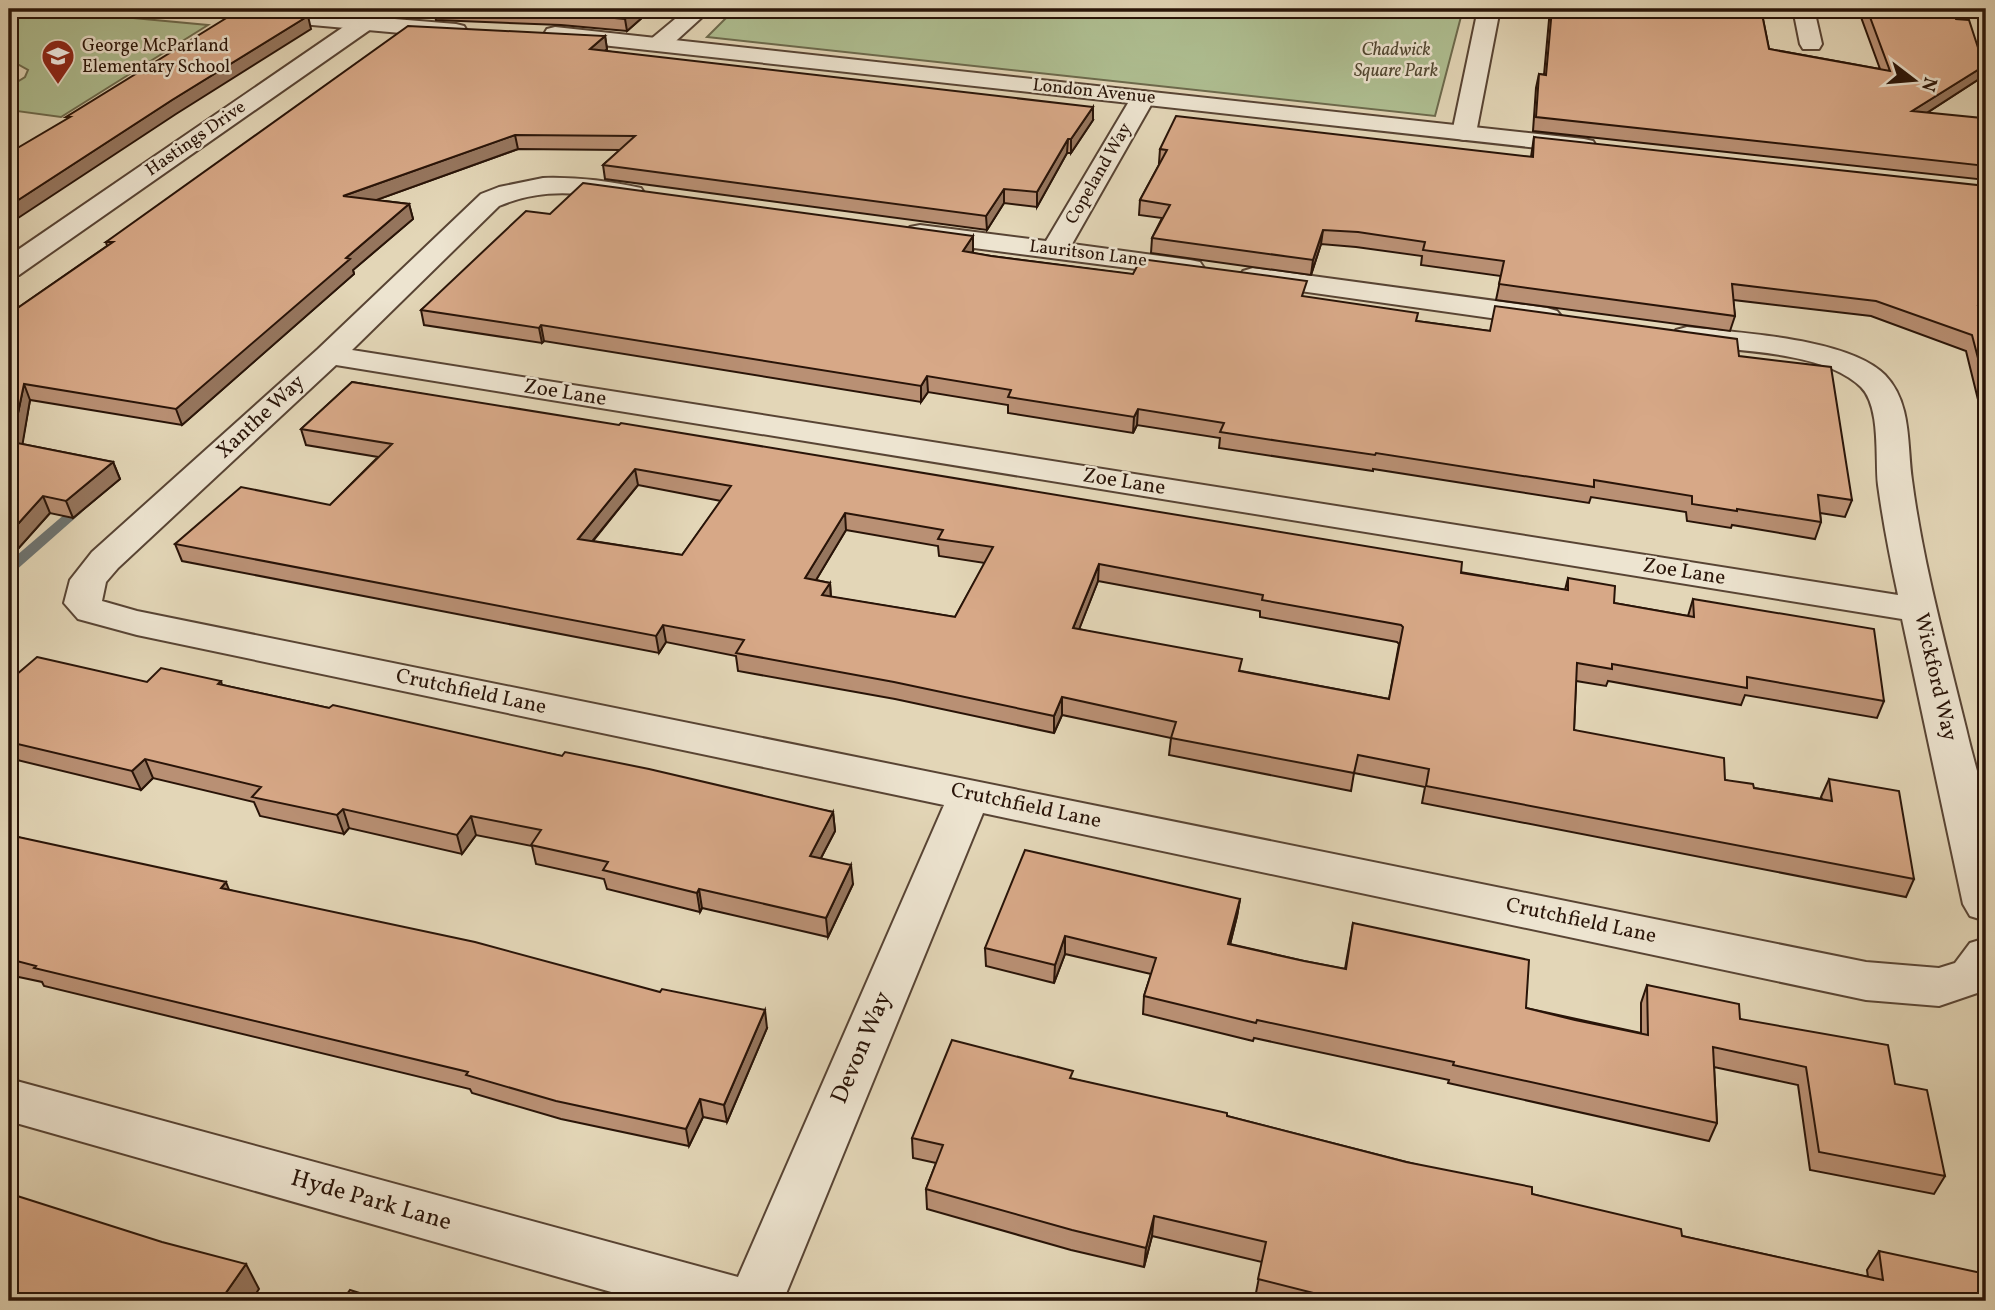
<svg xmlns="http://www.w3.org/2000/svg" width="1995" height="1310" viewBox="0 0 1995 1310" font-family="Vollkorn,serif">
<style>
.green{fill:#afbf92;stroke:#6c6a4d;stroke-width:2}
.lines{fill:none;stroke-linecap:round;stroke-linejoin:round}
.stream{fill:#6d7573;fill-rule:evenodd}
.minor-casing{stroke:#584434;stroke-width:4}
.tertiary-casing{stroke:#584434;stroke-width:4}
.minor{fill:#ede4d0;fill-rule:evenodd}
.tertiary{fill:#ede4d0;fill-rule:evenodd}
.wall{fill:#b99074;stroke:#291408;stroke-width:2;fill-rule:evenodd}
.shaded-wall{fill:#96765e;stroke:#291408;stroke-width:2}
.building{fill:#d7a887;stroke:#291408;stroke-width:2;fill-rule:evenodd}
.labels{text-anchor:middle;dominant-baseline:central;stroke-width:5;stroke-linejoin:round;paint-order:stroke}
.far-poi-label{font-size:18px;fill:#291408;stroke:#ede4d0;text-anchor:start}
.far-park-label{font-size:18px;font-style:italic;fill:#514731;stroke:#ede4d0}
.far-street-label{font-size:18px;fill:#291408;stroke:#ede4d0}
.street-label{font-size:21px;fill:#291408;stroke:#ede4d0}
.near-street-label{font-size:24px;fill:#291408;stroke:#ede4d0}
</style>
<rect width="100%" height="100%" fill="#e3d6b7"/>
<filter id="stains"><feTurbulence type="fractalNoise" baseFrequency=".00286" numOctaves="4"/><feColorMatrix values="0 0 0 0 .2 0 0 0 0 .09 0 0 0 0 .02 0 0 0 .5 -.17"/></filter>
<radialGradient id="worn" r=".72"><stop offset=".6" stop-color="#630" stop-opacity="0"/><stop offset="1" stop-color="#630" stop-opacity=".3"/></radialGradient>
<path class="green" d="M9,9H37L208,25L61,117L9,110V87L25,77L28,70L19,65L9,63Z
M735,9H1463L1435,116L707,37Z"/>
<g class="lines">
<path class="stream" d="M77,506L83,510L81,513L14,572L9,573V562L73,507Z"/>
<defs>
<path id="minor" d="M687,9H711L667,49H651L648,44L651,39Z
M1478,9H1500L1476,133L1473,138L1464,140L1455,138L1452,133Z
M1793,9H1814L1822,44L1819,49H1803L1800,44Z
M363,17L371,19L374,24L371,29L19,275L9,277V256L355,19Z
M1143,91L1151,93L1155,98L1072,244L1190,260L1200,262L1204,268L1200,274L1190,276L920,241L910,239L906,233L910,227L920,225L1046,241L1131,98L1135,93Z
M543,178C576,177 609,181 641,188L645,194L641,200C627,203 612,199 597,196C563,191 532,192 499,206L352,350L1898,595C1890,558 1883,522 1878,485C1875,458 1881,407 1861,387C1824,351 1736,351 1687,345L1676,342L1672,336L1676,330L1687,327C1738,333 1849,338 1885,375C1912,403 1907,445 1912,480C1923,564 1946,646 1966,728C1972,755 1981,782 1986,810C1991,842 1986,888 1986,921L1970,916L1963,904L1902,619L336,365L118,568L106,582L102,601L137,611L1866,962L1939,968L1955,963L1970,943L1986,938V990L1939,1006L1866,1000L983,813L783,1301H643L9,1121V1079L738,1277L944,805L137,635L78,619L64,603L70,580L92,552L318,349L481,194L499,187Z
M1253,268L1547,308L1557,311L1562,317L1557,323L1547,326L1243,283L1239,277L1243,271Z"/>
<path id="tertiary" d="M189,9H272L456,24L464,26L467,31L464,36L456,38L200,15L192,14Z
M555,27L1584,139L1593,141L1596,146L1593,151L1584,153L547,39L544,34L547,29Z"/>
</defs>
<use href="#minor" class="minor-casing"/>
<use href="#tertiary" class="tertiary-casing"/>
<use href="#minor" class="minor"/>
<use href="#tertiary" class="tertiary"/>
</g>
<path class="wall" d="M293,9H342L336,13Z
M433,9H652L627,31L561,25L436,20Z
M1550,9H1761L1769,49L1880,69L1858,9H1952L1956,19L1984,66L1979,79L1927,113L1986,130V180L1533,131L1536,88L1539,74L1544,75Z
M605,36L607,49L605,51L1093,120L1071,153H1067L1037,207L1004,203L987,230L605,179L603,165L620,150L518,149L376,200L409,204L413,219L353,270L354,274L182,425L30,400L22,444L113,462L120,479L73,518L50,513L9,559V314L107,246L106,242Z
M1534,137L1986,310L1983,313L1986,318V432L1966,351L1871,316L1733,300L1735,316L1730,331L1496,300L1501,276L1421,265L1422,256L1356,247L1321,244L1311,275L1151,253L1152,238L1162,218L1139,215L1140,200L1160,163H1159L1160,149L1531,157Z
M550,214L973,251L972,253L991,256L1304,297L1417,321L1490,331L1739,356L1852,500L1845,517L1820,513L1821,522L1815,539L1732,525L1731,528L1687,521L1686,512L1591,497L1589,503L1373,469V471L1219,448L1220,438L1137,425L1133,433L1008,413V405L928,392L921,402L544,341L542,343L424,325L421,310Z
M352,382L1565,590L1568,578L1614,603L1688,616L1693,599L1884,701L1877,718L1745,695L1741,705L1608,681L1606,686L1576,681L1574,730L1725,780L1754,788L1822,799L1821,797L1829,779L1914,879L1906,897L1422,803L1425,787L1354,773L1351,791L1169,755L1171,738L1062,715L1054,733L895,699L738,671L736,656L666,642L659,653L182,561L175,544L330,505L378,457L306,445L301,429ZM638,485L721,501L682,555L593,541ZM846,530L938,546L939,556L985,563L955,617L831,597L830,583L816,580ZM1098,581L1260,611V617L1397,642L1399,644L1389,699L1241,671L1079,629Z
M1986,441V486L1979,457Z
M9,681L147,682L221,681L222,685L329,708L833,812L835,831L821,858L853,884L828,937L702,908L700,912L607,889L604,879L536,864L532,846L476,835L462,854L349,828L344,834L260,816L254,802L153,778L141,790L9,758Z
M9,835L229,890L767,1028L727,1122L703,1117L689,1146L561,1119L472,1093L470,1089L44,986L42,982L9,975Z
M1240,899L1237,916L1230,944L1304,961L1345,969L1353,923L1526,1008L1641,1033V1003L1647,985L1740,1019L1895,1084L1945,1176L1934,1194L1810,1170L1798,1085L1714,1067L1717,1123L1709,1141L1448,1083L1449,1080L1254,1038L1253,1041L1143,1014L1144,996L1151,974L1065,954L1054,983L986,966L985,948Z
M1073,1079L1227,1116L1532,1194L1682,1236L1868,1277L1867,1270L1879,1251L1986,1301H1267L1255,1298L1262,1262L1152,1236L1144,1267L1071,1250L927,1209L926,1189L936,1163L913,1158L912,1138Z
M1986,1082V1111L1978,1097Z"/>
<path class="shaded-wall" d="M637,9H652L627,31L625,19Z
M308,16L311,29L176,114L9,224V206L172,100Z
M605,36L607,49L592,62L590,49Z
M1984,66L1979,79L1908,125L1912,111Z
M1093,107V120L1071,153V139Z
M515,135L518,149L346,211L343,196Z
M1068,139L1067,153L1037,207V192Z
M1004,189V203L987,230L986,216Z
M409,204L413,219L353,270L354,274L182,425L176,409L346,258Z
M1323,230L1321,244L1311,275L1313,260Z
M973,236V251L963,266V251Z
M1986,300V310L1972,322L1978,306Z
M541,325L544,341L542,343L539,328Z
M927,376L928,392L921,402V386Z
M24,384L30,400L20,459L12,442Z
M1138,409L1137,425L1133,433L1134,417Z
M113,462L120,479L73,518L66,501Z
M635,469L638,485L581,555L578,539Z
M43,496L50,513L9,559V534Z
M845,513L846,530L807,595L805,578Z
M1099,564L1098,581L1073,645V628Z
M830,583L831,600L822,595Z
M663,625L666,642L659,653L656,636Z
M1062,697V715L1054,733V716Z
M145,759L153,778L141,790L132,771Z
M343,809L349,828L344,834L337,815Z
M833,812L835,831L812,875L810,856Z
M471,816L476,835L462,854L457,835Z
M851,865L853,884L828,937L826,918Z
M226,882L233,900L221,888Z
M699,889L702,908L700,912L697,893Z
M1240,899L1237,916L1226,961L1228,944Z
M1065,936V954L1054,983L1055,965Z
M765,1010L767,1028L727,1122L724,1105Z
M700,1099L703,1117L689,1146L686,1129Z
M1154,1216L1152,1236L1144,1267L1146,1248Z
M246,1264L259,1289L251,1301H225L223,1297Z"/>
<path class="building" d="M241,9L308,16L172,100L9,206V153L70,117H66Z
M442,9H637L625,19L559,13Z
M1552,9H1761L1769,49L1890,71L1867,9H1952L1956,19L1969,20L1984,66L1912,111L1982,118L1986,130V166L1536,117L1539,74L1546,75Z
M408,26L605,36L590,49L1093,107L1071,139H1068L1037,192L1004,189L986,216L603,165L635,136L515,135L343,196L409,204L346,258L350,259L176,409L24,384L12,442L113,462L66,501L43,496L9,534V314L113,242H106Z
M1176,116L1533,157L1534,137L1986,186V300L1978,306L1986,318V389L1972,335L1876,301L1732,284L1735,316L1499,284L1504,261L1423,250L1425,242L1358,232L1323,230L1313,260L1152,238L1170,205L1140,200L1167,150L1160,149Z
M583,183L973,236L963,251L991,256L1133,274L1141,259L1307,281L1302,296L1418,313L1416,321L1490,331L1495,306L1737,339L1739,356L1831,367L1852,500L1818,495L1821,522L1737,509V511L1692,504V496L1594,480V487L1376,453L1375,455L1279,441L1220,432L1224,423L1138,409L1134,417L1008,397L1011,390L927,376L921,386L541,325L539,328L421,310L526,211L550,214Z
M352,382L619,425L621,423L1462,562L1461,573L1568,590V578L1615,586L1614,603L1694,617L1693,599L1874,629L1884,701L1747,677V688L1612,664V669L1577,663L1574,730L1724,758L1725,780L1753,784L1754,788L1832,801L1829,779L1899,791L1914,879L1426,786L1429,769L1358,755L1354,773L1171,738L1176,722L1062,697L1054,716L894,682L736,653L744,640L663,625L656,636L175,544L241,487L330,505L392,444L301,429ZM635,469L731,486L682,555L578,539ZM845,513L943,530L938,539L993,547L955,617L822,595L830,583L805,578ZM1099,564L1263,595L1262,600L1401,625L1403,627L1389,699L1239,671L1242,659L1073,628Z
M37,657L147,682L161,668L221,681L218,684L329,708L333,705L562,756L565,752L649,769L833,812L810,856L851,865L826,918L699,889L697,893L603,870L608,862L531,845L541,830L471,816L457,835L343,809L337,815L252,797L261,787L145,759L132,771L9,742V681Z
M9,835L226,882L221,888L475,942L660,992L662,989L765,1010L724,1105L700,1099L686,1129L556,1101L466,1075L468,1072L34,968L36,966L9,959Z
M1025,850L1240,899L1228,944L1304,961L1346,969L1353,923L1529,960L1526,1008L1575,1020L1648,1035L1647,985L1739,1004L1740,1019L1888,1045L1895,1084L1927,1090L1945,1176L1819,1152L1806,1067L1713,1047L1717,1123L1453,1065L1454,1062L1257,1020L1256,1023L1144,996L1156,958L1065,936L1055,965L985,948Z
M952,1040L1073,1071L1070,1078L1227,1113V1116L1406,1162L1532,1187V1194L1681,1229L1682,1236L1883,1280L1879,1251L1986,1274V1301H1538L1530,1299V1301H1496L1472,1296V1301H1345L1258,1279L1266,1242L1154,1216L1146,1248L1072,1230L926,1189L943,1145L912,1138Z
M11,1194L162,1242L246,1264L223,1297L235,1301H9V1197Z
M350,1290L385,1301H342Z"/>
<defs>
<symbol id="school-pin" viewBox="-11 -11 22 30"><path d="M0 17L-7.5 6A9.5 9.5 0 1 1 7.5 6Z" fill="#8f2418" stroke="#ede4d0"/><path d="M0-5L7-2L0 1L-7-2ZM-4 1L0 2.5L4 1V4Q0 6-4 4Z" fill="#fff"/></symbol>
</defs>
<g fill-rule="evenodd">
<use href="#school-pin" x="39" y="37" width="38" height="52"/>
</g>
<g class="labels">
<g class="far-poi-label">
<text x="82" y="46">George McParland<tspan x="82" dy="21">Elementary School</tspan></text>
</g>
<g class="far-park-label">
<text x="1396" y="50">Chadwick<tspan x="1396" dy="21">Square Park</tspan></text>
</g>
<g class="far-street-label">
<text transform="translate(1094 92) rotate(6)">London Avenue</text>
<text transform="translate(196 139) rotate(-35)">Hastings Drive</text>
<text transform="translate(1099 174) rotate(-60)">Copeland Way</text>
<text transform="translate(1088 254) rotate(7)">Lauritson Lane</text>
</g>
<g class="street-label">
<text transform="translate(565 393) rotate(9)">Zoe Lane</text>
<text transform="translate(261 417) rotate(-43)">Xanthe Way</text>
<text transform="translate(1124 482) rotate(9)">Zoe Lane</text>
<text transform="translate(1684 572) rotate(9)">Zoe Lane</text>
<text transform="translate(1935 677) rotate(77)">Wickford Way</text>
<text transform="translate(471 692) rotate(12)">Crutchfield Lane</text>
<text transform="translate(1026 806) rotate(12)">Crutchfield Lane</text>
<text transform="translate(1581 921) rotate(12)">Crutchfield Lane</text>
</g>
<g class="near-street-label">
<text transform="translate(862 1048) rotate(-67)">Devon Way</text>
<text transform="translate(371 1201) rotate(16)">Hyde Park Lane</text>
</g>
</g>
<rect width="1995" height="1310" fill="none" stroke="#e3d6b7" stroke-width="35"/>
<rect x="10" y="10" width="1974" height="1289" fill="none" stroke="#291408" stroke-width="3.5"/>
<rect x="18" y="18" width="1960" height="1275" fill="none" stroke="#291408" stroke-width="2"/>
<g transform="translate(1914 80) rotate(106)" stroke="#ede4d0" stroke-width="5" paint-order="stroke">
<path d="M0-5L12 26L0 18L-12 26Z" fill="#291408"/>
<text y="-10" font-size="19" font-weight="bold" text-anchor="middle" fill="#291408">N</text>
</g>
<rect width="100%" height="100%" filter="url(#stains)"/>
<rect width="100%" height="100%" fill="url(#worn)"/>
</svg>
